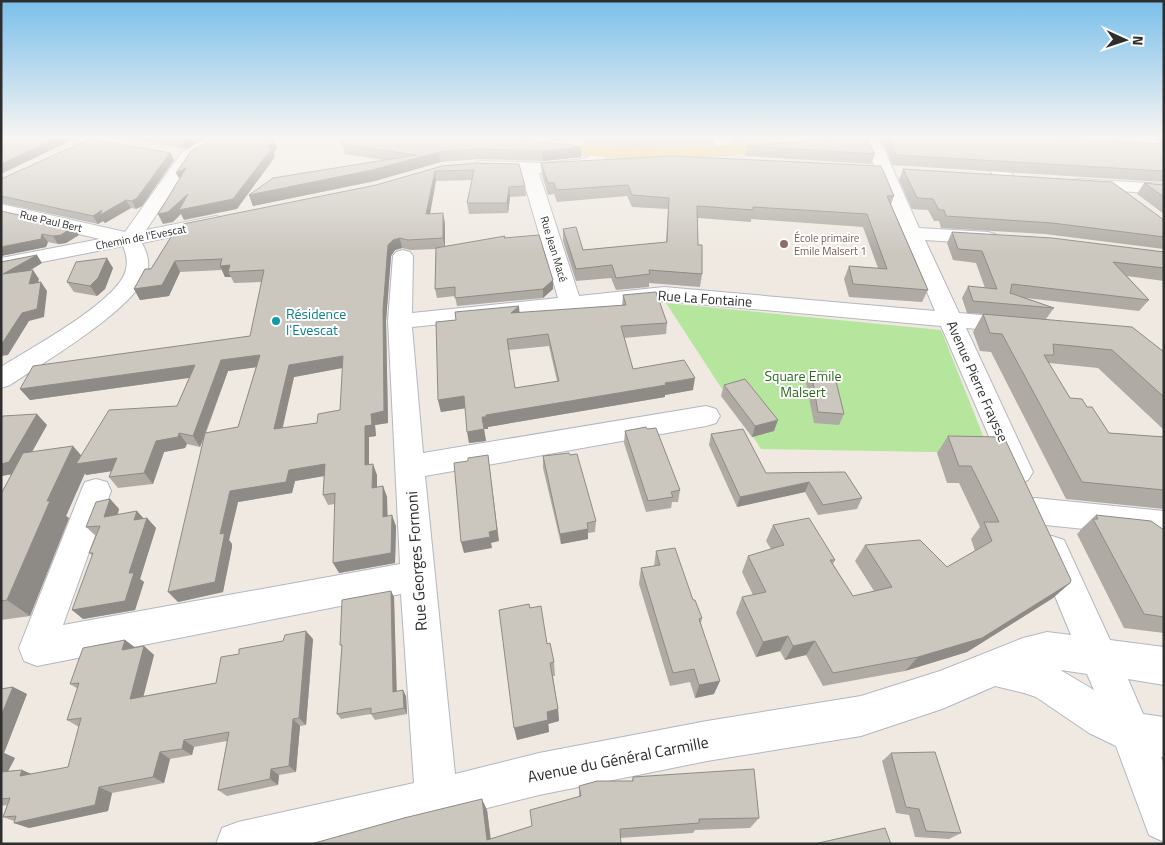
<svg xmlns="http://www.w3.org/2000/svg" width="1165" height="845" viewBox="0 0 1165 845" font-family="'Titillium Web',sans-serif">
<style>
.green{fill:#b6e59e}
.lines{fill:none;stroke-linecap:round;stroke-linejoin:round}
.minor-casing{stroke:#b4b7c1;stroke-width:2}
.major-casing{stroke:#c9c9c9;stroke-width:2}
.minor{fill:#fff;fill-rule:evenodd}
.major{fill:#f2d163;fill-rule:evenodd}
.wall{fill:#afaba4;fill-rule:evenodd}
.shaded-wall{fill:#8e8b86}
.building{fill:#cbc7bf;stroke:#8e8b86;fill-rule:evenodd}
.education-dot{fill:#8d6e63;stroke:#fff;stroke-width:2}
.culture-dot{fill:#0f9aa8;stroke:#fff;stroke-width:2}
.labels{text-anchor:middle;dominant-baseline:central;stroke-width:4;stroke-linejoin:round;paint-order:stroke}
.far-street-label{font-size:11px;fill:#2e2e2e;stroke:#fff}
.far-education-label{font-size:11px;fill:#785e54;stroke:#fff;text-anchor:start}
.street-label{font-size:14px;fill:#2e2e2e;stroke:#fff}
.culture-label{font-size:14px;fill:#0d838f;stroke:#fff;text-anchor:start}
.park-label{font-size:14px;fill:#2c6e1b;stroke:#fff}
.near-street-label{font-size:16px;fill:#2e2e2e;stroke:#fff}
</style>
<rect width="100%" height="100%" fill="#efe9e1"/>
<path class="green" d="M666,303L941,330L990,453L761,449Z"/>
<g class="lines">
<defs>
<path id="minor" d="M66,136H102L131,142L133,145L131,148L125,150L74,141L68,139Z
M212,136H232L230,139L194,159L146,230L216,216L223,218L226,222L223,226L142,243C146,251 149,258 148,268C143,305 41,364 10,385L1,388V367C29,349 121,300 126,269C128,261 126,253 123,246L1,270V258L100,239L1,216V204L125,232L182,152Z
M571,136H587L576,153H564L562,150Z
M713,136H729L732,151L730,154H718Z
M859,136H874L883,147L919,228L988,232L995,234L998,238L995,242L988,244L925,240L959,313L1015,318L1023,320L1027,325L1023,330L1015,332L966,328L1033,472L1028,480L1018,484L1008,480L941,326L664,301L412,327L423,453L706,406L716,409L720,416L716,423L706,426L425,476L455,774L539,753L707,721L861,696L940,671L1023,638L1047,632L1071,635L1036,550L1040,540L1052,536L1064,540L1110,640L1164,647V685L1128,679L1143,714L1164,717V757H1161L1164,764V842L1149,835L1116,746L1089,733L1036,697L1024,693L995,686L942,709L861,736L707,761L539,795L436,821L338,844H216L222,828L238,822L414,783L401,594L37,666L24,661L19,648L81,491L85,482L96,479L107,482L111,491L63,625L400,564L388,321L393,256L396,252L403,250L410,252L413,256L412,313L558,298L521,172L482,171L476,170L473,166L476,162L482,161L543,163L584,159L590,156L594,148H606L608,152L603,163L594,168L539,173L579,296L664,287L935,311L867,148ZM1061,670L1087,674L1094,690L1062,671Z
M958,136H975L1012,174L1015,178L1012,182L1006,183L1000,182Z
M1134,136H1152L1163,147L1161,150C1148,154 1130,153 1117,149L1115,146L1117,143L1139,142Z
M1080,179L1164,184V194L1074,188L1071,184L1074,180Z
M1035,498L1164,511V537L1035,524L1024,520L1019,511L1024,502Z"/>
<path id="major" d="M784,141L790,143L792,146L790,149L724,155L664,158L604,157L539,150L537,147L539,144L545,142C625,150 704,148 784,141Z"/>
</defs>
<use href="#minor" class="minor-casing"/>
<use href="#major" class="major-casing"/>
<use href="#minor" class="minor"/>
<use href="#major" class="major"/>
</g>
<path class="wall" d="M116,136H208L186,149Z
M491,136L581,157L543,161L479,159L441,162L375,181L253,206L249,195L383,160L345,154L342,144Z
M516,136H570L565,142Z
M584,136H715L713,144L637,146L584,144Z
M731,136H823L732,143Z
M876,136H973L1161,143L1154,136H1164V182L892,165L885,146Z
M1022,136H1137L1135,140Z
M850,138L875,154L871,164L745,156L747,146Z
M170,153L174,160L142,206L136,209L131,208L105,223L103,221L98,224L1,203V179Z
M478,163L525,186L526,196L510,197L508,213L469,214L467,203L472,180L436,181L430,214L445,223V246L505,238L553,289L543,298L457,306L455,296L437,298L435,289L436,249L411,250L402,248L395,250L391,256L386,321L388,423L375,425L376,436L369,437V464L377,475V487L383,486L387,497V516L396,526L395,563L339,573L335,504L328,505L323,495L324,476L295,481L292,493L238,502L229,540L232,544V547L223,592L178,602L203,440L200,447L187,444L185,448L164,452L153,484L118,488L109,477L112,471L86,475L85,473L66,516L69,518L30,616L1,620V494L12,474L1,476L47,425L32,452L81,455L177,406L189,378L30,400L20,389L250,336L262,282L234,283L231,277H225L222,270L180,272L169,296L140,300L134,289L151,269L176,233L376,185L442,166ZM256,367L238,427L206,433L228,371ZM343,368L340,410L317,423L282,428L294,377Z
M541,163L894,196L891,204L928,290L922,302L849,297L844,279L849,266L878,268L863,227L751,219V222L698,218V245L702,274L700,287L649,283V287L616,290L611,278L576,281L563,241V229L583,250L666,242L668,209L632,207L627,196L557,202L554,194L548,195L542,175Z
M903,169L1164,220V249L1045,234L941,228L939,221H934L928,210L912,209L899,180Z
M1144,183L1164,185V214L1137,194Z
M1,211L79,235L66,243L58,244L48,242L46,247L1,256Z
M952,232L1164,252V281L1127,276L1149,300L1139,311L1026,298L1054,308L1046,319L1164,352V430L1098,368L1049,363L1070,398L1087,407L1109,433L1164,437V509L1066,499L991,352L980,351L973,332L983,314L967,313L962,298L968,286L985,288L976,263L953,260L947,243Z
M113,268L105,289L97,296L74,292L67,282Z
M623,295L667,323L666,334L624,338L633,369L693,390L665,395V397L488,427V429H484L486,441L469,443L465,408L441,412L438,400L520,313L622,306ZM549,346L557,381L515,388L509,350Z
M811,371L844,414L839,425L814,423L806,383Z
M724,385L774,431L752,437L721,396Z
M647,429L680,490L678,502H672L671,508L646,512L624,443L625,431Z
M711,434L766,473L845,472L862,498L857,509L818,515L805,492L737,507L709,445Z
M948,436L1070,583L1053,598L967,652L905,671L823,686L806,655L785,660L780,651L756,657L736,613L742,597L753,595L742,572L748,556L771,549L766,541L773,525L835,560L833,564L853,596L874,591L855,561L865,545L947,567L975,551L971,539L980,527L959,483H947L937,453Z
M543,456L596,521L595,532L588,533V539L561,544L543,468Z
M110,499L119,509L118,515L144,519L147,518L156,528L140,579L144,582L135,610L83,619L92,555L89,553L96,536L86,527Z
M1096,515L1164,530V633L1124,628L1077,534L1080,531V530Z
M656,551L693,600L702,618L701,623L714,694L695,698L690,682L670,686L639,584L641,568L654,566Z
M391,591L394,597L396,691L406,696L407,714L375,720L371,714L341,719L337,714L342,647L340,645Z
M530,608L547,644L554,662L555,676H553L558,709L559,721L548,724L549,732L517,740Z
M313,639L306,725L300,726L296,772L279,775L278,785L227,796L218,790L227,741L194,747L192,755L170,759L164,783L112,793L108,811L29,828L14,823V821L3,817L7,805L1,806V689L13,687L27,694L4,753L15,758L8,771L22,770L31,774L68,767L79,727L67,720L78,689L70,684L125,640L135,648L144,646L154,655L143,696L216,683Z
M891,753L961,833L949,839L915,837L909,815L896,813L882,761Z
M633,777L759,818L750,828L695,830L693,833L620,838L311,844L487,810L491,839L532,826L579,797V786L632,781Z"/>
<path class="shaded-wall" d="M61,136H67L70,141L1,174V164Z
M192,136H208L186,149L182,142Z
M262,136H266L268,142L260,139Z
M565,136H570L565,142Z
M274,139L277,148L274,153L275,157L237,209L184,220L181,214L173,222L163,224L158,214L188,194L267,148Z
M581,147V157L543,161L542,151Z
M439,152L441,162L375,181L253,206L249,195Z
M170,153L174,160L142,206L136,209L132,201Z
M186,168L181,182L176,173Z
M435,171L436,181L428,224L426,214Z
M509,187L510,197L508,213L507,203Z
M126,200L131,208L105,223L103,221L98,224L93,216L102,210Z
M443,213L445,223V249L443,238Z
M73,227L79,235L66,243L58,244L53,236Z
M42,234L48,242L46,247L1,256V247Z
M400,238L402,248L395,250L391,256L386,321L388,423L375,425L376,436L369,437V476L365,465V426L371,414L383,310L388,245L393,240Z
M37,255L42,263L10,283L3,274Z
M107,258L113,268L105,289L97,296L90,286Z
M175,261L180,272L169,296L140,300L134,289Z
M230,265L228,272L231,277H225L220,266Z
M33,270L39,279L36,292L29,284Z
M553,280V289L543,298V289Z
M41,282L47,291L44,317L29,321L8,355L1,356V345Z
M519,306L520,318L511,313Z
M260,355L265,366L228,371L200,447L193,436L221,360Z
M343,356L347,367L294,377L280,440L274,429L289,365Z
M195,365L202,376L30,400L20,389Z
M695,378L693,390L665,395V397L488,427V429H484L486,441L469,443L467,432L486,415Z
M464,396L467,408L441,412L438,400Z
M37,414L47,425L20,473L1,476V464Z
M778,420L774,431L752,437L755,426Z
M179,433L187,444L185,448L164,452L153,484L144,473L156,441Z
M73,446L87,462L117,458L126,469L86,475L85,473L66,516L69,518L30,616L7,600L47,501Z
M488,455L499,541L491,543L489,532Z
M325,464L330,475L295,481L292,493L238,502L229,540L232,544V547L223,592L178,602L168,592L220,534L230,491L289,470Z
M373,464L377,475V499L372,488Z
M809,482L805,492L737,507L740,497Z
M383,486L387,497L388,527L383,517Z
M110,499L119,509L113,527L104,517Z
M137,511L146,521L147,518L156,528L140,579L144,582L135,610L83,619L72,610L129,573L134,520Z
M392,515L396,526L395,563L339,573L333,563Z
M588,529V539L561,544L560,534Z
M490,537L492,548L464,553L461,542Z
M1070,583L1053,598L967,652L905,671L918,657Z
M391,591L394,597L397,697L393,692Z
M306,631L313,639L306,725L299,718Z
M788,636L780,651L756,657L763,642Z
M125,640L136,648L122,650Z
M815,641L806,655L785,660L793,646Z
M144,646L154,655L141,706L130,699Z
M720,681L714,694L695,698L699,685Z
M13,687L27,694L4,753L15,758L4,779L1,778V716Z
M403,690L406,696L407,714L404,708Z
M558,709L559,721L548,724L547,712Z
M293,719L300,726L296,772L289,766Z
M548,720L549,732L517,740L514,728Z
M184,740L194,747L192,755L182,749Z
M160,752L170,759L164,783L153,777Z
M271,769L279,775L278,785L270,779Z
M22,770L36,776H20Z
M99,787L112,793L108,811L29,828L14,823Z
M482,799L487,810L491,844L487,840Z"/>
<path class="building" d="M1,136H61L1,164Z
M152,136H192L182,142Z
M220,136H262L260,139H274L267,148H272L233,199L179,210L188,194L168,212L158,214L186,168L176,173L191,151Z
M343,136H491L581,147L542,151L478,149L439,152L372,170L249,195L273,178L416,155L342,144Z
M857,136H865L875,154L747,146L850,138Z
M888,136H973L1162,144L1164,143V171L896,155Z
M90,139L170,153L137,198L132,201L126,200L100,215L102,210L93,216L1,196V179Z
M672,156L881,166L894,196H887L928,290L853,284L849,266L887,269L867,214L753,207V210L697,206L698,245H702V274L649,270L650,274L616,278L612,265L576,269L563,229L576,227L583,250L667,242L669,198L632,195L628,185L556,190L554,183H548L541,163Z
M478,163L519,164L525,186L509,187L507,203H467L474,170L435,171L426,214L443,213V238L408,240L400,238L393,240L388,245L383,310L384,411L371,414L372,425L365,426V465L373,464L372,488L383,486V517L392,515L391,553L333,563L335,493L323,495L325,464L289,470L286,482L230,491L220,534L224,533V537L215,582L168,592L205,433L238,427L260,355L221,360L193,436L179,433L178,437L156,441L144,473L109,477L117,458L76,464L109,410L177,406L195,365L20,389L33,366L250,336L264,270L228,272L230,265L220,266L222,259L175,261L162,285L134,289L145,269H151L174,232L176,233L183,224L376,185L442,166ZM343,356L340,410L318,414L317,423L274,429L289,365Z
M903,169L1112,182L1164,220V237L1052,223L946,216L944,210H939L933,199L917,198Z
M1144,183L1164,185V197Z
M1,211L73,227L61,235L53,236L42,234L41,239L1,247Z
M952,232L1052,238L1164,252V268L1113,262L1149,300L1012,284L1010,293L1054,308L973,301L968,286L997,289L982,251L958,249Z
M539,235L553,280L543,289L455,298V287L435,289L436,248L505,236L504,238Z
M37,255L3,274L33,270L29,284L41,282L37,309L22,313L1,345V262Z
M107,258L98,278L90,286L67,282L76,262Z
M656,292L667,323L621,326L633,369L684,360L695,378L665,383L666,385L486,415V417H482L484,429L467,432L464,396L438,400L436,322L456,320L455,312L519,306L511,313L626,305L623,295ZM548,334L559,381L515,388L507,339Z
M983,314L1132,327L1164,352V397L1112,350L1053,344L1054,355H1044L1070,398L1082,399L1087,407H1092L1109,433L1164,437V490L1082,482L1002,334L990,333Z
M811,371L834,373L844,414L818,412Z
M745,379L778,420L755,426L724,385Z
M37,414L9,462L1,464V419L3,416Z
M646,427L647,429L656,428L680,490L671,492L673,497L648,501L625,431Z
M743,429L766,473L845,472L862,498L823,505L809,482L740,497L711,434Z
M948,436L1004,437L1071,580L1070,583L982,638L918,657L833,673L815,641L793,646L788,636L763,642L742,597L766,592L748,556L784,545L773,525L809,518L835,560H830L853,596L892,587L865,545L920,540L947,567L992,541L984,522H999L971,466H959Z
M73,446L47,501H50L7,600L1,601V494L23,453Z
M569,453L570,455L577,454L596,521L587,523L588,529L560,534L543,456Z
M488,455L497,530L489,532L490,537L461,542L454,463L468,461V458Z
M110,499L104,517L137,511L134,520L147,518L129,573H134L125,601L72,610L93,553H89L100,526L86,527L96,502Z
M1096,515L1151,521L1164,530V617L1144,614L1093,519H1098Z
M675,548L693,600H695L702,618L699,619L720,681L699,685L694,669L673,673L641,568L660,565L656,551Z
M391,591L393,692L403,690L404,708L371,714V708L337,714L342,645H340L342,600Z
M529,604L530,608L541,606L547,644L550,643L554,662L550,663L558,709L547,712L548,720L514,728L499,610Z
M306,631L299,718L293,719L289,766L271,769L270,779L218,790L229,732L184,740L182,749L160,752L153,777L99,787L95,805L14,823L16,816L3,817L10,798L1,799V772L22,770L20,776L68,767L81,718L67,720L79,683L70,684L83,648L125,640L122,650L144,646L130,699L216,683L221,657L239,654V649L283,641L285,635Z
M13,687L1,716V689Z
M935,752L961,833L926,831L919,809L906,807L891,753Z
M754,769L759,818L699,819V823L620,829L621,844H311L404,818L482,799L487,840L532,826L530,810L581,796L579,786L597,781H633V777Z
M885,828L891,844H814Z"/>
<linearGradient id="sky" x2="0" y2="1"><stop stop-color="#7abfeb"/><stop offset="0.54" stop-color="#f8f5f2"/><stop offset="1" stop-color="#f8f5f2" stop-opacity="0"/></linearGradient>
<rect width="1165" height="254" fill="url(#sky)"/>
<circle class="education-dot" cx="784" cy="244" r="5"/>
<circle class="culture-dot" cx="276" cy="321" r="5"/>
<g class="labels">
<g class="far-street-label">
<text transform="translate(51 221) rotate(13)">Rue Paul Bert</text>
<text transform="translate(141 237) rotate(-11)">Chemin de l'Evescat</text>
<text transform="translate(554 249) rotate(73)">Rue Jean Macé</text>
</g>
<g class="far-education-label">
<text x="794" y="238">École primaire<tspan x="794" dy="13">Emile Malsert 1</tspan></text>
</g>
<g class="street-label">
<text transform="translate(705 298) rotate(4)">Rue La Fontaine</text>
<text transform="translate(978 381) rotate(66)">Avenue Pierre Fraysse</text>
</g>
<g class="culture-label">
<text x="286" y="313">Résidence<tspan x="286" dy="16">l'Evescat</tspan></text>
</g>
<g class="park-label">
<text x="803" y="375">Square Emile<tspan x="803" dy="16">Malsert</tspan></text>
</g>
<g class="near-street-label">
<text transform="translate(416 561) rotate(-94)">Rue Georges Fornoni</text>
<text transform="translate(618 759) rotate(-11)">Avenue du Général Carmille</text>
</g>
</g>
<rect width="1165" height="845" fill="none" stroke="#2e2e2e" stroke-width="5"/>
<g transform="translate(1125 40) rotate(93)" stroke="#ffffff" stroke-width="4" paint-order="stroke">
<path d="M0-4L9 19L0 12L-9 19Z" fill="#2e2e2e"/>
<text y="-8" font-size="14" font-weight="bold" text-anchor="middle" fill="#2e2e2e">N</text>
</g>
</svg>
